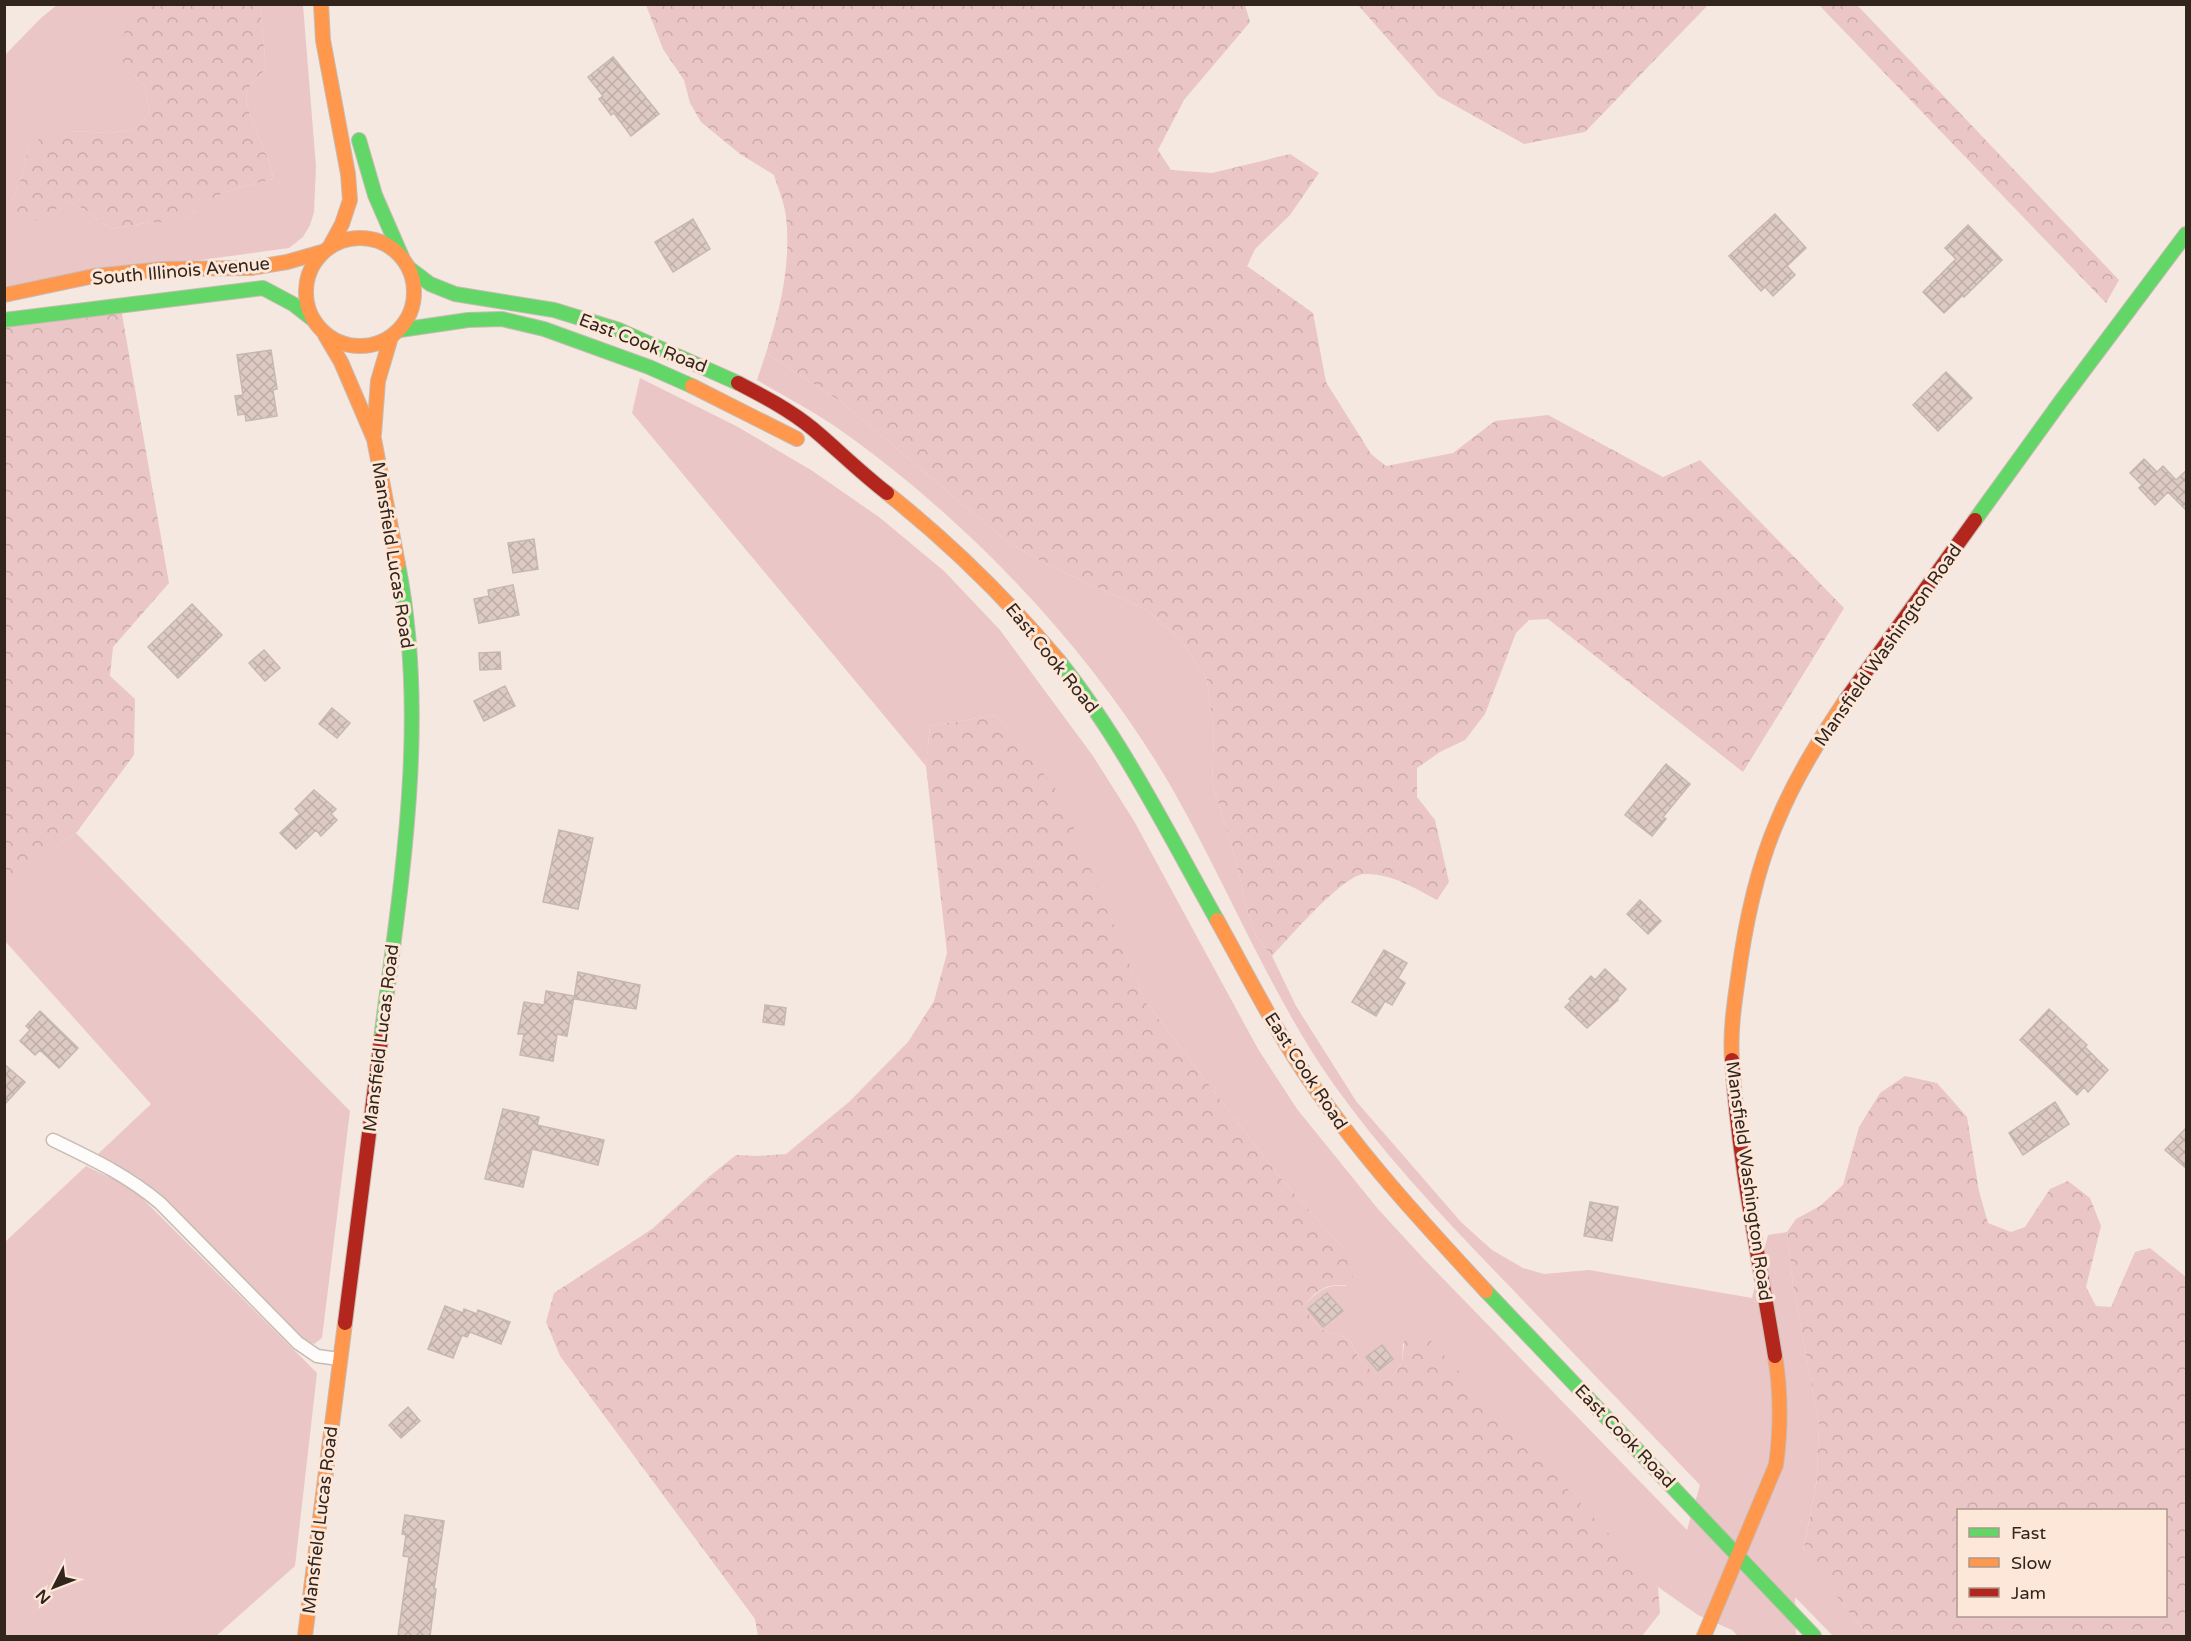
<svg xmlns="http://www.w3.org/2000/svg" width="2191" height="1641" viewBox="0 0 2191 1641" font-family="'Varela Round',sans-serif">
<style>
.grass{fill:#ebc6c6}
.forest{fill:url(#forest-crowns);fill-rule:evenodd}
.building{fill:url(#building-cross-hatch);stroke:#c5b8b3;stroke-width:1.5}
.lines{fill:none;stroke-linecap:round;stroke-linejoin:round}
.lane-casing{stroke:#c7bbb4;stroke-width:15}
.fast-casing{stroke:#c7bbb4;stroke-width:16}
.slow-casing{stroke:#c7bbb4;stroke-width:16}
.jam-casing{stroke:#c7bbb4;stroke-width:16}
.lane{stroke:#fdfcfa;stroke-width:12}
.fast{stroke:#63d668;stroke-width:14}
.slow{stroke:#ff974d;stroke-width:14}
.jam{stroke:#b3261e;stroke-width:14}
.labels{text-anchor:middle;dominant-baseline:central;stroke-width:6;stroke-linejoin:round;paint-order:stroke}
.street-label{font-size:18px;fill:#32251c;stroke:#fce7d9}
</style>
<defs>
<pattern id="forest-crowns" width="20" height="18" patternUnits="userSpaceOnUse" patternTransform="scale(1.5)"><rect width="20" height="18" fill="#ebc6c6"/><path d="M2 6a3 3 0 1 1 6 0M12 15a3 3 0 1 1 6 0" fill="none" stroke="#caaaaa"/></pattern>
<pattern id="building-cross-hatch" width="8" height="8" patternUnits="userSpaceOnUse" patternTransform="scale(1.5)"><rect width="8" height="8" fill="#ddcac3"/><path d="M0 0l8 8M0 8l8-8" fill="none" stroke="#beada7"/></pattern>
</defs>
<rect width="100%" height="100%" fill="#f4e8e1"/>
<path class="grass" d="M57,5H145L124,67L144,85L150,113L135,129L109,133L70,131L28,149L22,176L12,200H66L84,209L111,229L151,222H182L210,199L234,189L273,179C272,155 239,108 248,90C251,82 261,75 266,68L260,5H303L316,167L314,212L310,225L303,237L289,248L5,287L4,56L41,18Z
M766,353L844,404L1005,540L1046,564L1147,610L1182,641L1207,680L1214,734L1212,782L1237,864L1246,907L1256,936L1272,956L1296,1006L1356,1101L1461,1222L1492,1250L1523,1268L1544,1274L1589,1270L1752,1298L1768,1235L1787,1232L1793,1285L1819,1424L1817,1479L1803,1551L1850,1614L1869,1636H1833L1795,1597L1796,1636H1738L1732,1630L1698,1615L1658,1587L1403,1343L1402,1362L1391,1379L1383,1381L1374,1375L1358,1357L1351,1342L1344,1337L1322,1330L1305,1310V1305C1316,1292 1327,1283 1346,1286L1349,1255L1277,1174L1145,1001L1059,794L996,715L930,726L926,766L632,413L640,378L738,427L811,470L879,517L944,571L1000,630L1093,756L1134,821L1258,1049L1297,1109L1378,1209L1423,1258L1687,1530L1700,1485C1639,1421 1577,1357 1516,1293C1451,1226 1386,1158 1332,1082C1270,993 1227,885 1173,790C1094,652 965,516 833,425C809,409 782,395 757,380Z
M76,833L350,1111L322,1338L314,1344L301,1339L162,1195L137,1176L98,1154L151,1104L5,941L4,883Z
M86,1166L119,1182L141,1197L317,1373L295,1566L216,1636H5V1242Z"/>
<path class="forest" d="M145,5H260L266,68C261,75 251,82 248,90C239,108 272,155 273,179L234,189L210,199L182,222H151L111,229L84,209L66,200C45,218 41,229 14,212L12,200L22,176L28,149L46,133L70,131L109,133L135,129L150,113L144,85L124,67L120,46L126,28Z
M646,5H1245L1250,22L1184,100L1158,150L1171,170L1212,173L1290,154L1319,173L1290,215L1255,249L1247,266L1313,313L1326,382L1371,454L1386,466L1453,453L1495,421L1548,415L1663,477L1700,460L1844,608L1743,772L1548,619L1529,620L1516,633L1485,714L1465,740L1440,752L1417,768V797L1435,820L1449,882L1437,900C1414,888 1392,873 1364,874C1343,875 1288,939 1272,956L1256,936L1246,907L1237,864L1212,782L1214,734L1207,680L1182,641L1147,610L1046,564L1005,540L844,404L766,353C781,308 791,263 786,216C784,202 778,188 774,175L740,154L701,122L690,103L684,80L663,49Z
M1358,5H1708L1585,132L1524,144L1438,96Z
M1819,5H1857L2119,280L2106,303Z
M120,303L169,583L113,647L110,676L135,699L134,755L76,833L5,883V327Z
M996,715L1060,794L1145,1001L1277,1174L1349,1255L1354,1265L1352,1283C1346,1286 1344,1285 1338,1285C1323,1285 1313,1294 1305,1305V1310L1322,1330L1344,1337L1351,1342L1358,1357L1374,1374L1383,1381L1391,1379L1402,1362L1405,1336L1411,1332L1429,1339L1658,1587L1660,1613L1642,1636H758L755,1619L560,1356L546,1322L554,1293L652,1229L710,1176L736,1155L758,1156L786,1154L849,1102L908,1042L934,1001L947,953L926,766L930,726Z
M1905,1076L1937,1083L1967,1117L1979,1191L1988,1223L2011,1232L2025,1227L2050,1189L2068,1181L2090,1198L2101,1226L2086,1287L2096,1306L2111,1307L2135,1252L2150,1248L2186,1277V1636H1869L1850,1614L1803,1552L1817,1479L1819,1424L1793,1285L1787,1232L1796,1219L1820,1206L1843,1185L1859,1127L1880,1093ZM2166,1510V1616H1958V1510Z"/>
<path class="building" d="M613,57L659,114L631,136L614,113L611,115L599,99L603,96L588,77Z
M1775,214L1806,248L1787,266L1795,275L1773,296L1765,287L1761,291L1729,256Z
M693,219L710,249L673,272L655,242Z
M1968,225L2002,260L1964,297L1963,295L1944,313L1923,292L1956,259L1945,248Z
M271,350L277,389L273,390L277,416L246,421L245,414L238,415L235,396L243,395L237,355Z
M1946,372L1972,398L1938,431L1913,405Z
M2144,459L2157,472L2163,466L2176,480L2187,470V511L2168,492L2155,505L2139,488L2142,485L2130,473Z
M534,539L538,569L513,573L508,543Z
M513,585L519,615L479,623L474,599L489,596L488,590Z
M192,604L222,635L178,678L148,647Z
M264,650L280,668L265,681L249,663Z
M500,652L501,669L480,670L479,653Z
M505,686L515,706L484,721L474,701Z
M332,708L350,723L337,738L319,724Z
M1666,764L1690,784L1663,817L1666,819L1652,836L1625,815Z
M314,790L336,809L331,814L337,820L321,836L316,830L296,849L280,833L300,814L295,809Z
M559,830L593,838L578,909L543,902Z
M1640,900L1661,921L1648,934L1627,914Z
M1384,950L1407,963L1398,978L1405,983L1392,1005L1385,1001L1376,1016L1352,1002Z
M1605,969L1626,989L1617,999L1618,1000L1587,1028L1565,1007L1571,1001L1569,999L1591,976L1595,980Z
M578,972L640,985L636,1009L574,999Z
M546,991L574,996L567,1036L557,1034L553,1061L520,1055L524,1034H518L524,1002L544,1005Z
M765,1005L786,1008L784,1025L763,1022Z
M2049,1009L2087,1045L2085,1047L2108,1070L2088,1092L2084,1087L2077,1095L2020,1040Z
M40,1011L78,1048L59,1068L40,1050L35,1055L20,1041L30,1030L26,1026Z
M4,1064L25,1082L4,1105Z
M2055,1102L2069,1124L2023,1155L2009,1133Z
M503,1109L539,1117L537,1125L604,1140L598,1165L532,1149L523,1187L485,1179Z
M2187,1127V1169L2165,1150Z
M1590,1202L1618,1207L1612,1241L1584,1236Z
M1327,1293L1343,1311L1323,1327L1308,1309Z
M445,1306L463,1313L464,1309L477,1314L478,1310L510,1322L501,1344L470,1332L467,1337L462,1335L453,1358L428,1349Z
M1382,1345L1393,1359L1378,1371L1366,1357Z
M408,1407L420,1421L401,1438L389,1425Z
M405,1515L444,1521L434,1589H436L430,1636H398L409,1557L403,1556L406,1535L402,1534Z"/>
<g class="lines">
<defs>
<path id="lane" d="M53,1140C92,1159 127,1175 160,1203L298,1343L317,1356L339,1359"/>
<path id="fast" d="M359,140L375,195L402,257
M409,268L430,284L455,294L554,310L619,330L738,383
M4,320L263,288L293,304L311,318
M400,330L468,320L502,319L544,329L649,367L692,386
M1975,520L2061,401L2186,234
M1059,661C1122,740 1167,831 1217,920
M381,1039C401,882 429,721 398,564
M1486,1291L1814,1636"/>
<path id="slow" d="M321,4L323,40L348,174L350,200L342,224L330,246
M306 292a54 54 0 1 1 108 0a54 54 0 1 1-108 0Z
M4,295L94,276L163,269L251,268L287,262L322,252
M325,335L341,362L374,439L398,564
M692,386L797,439
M374,434L378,381L391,337
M887,493C950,543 1007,599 1059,661
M1217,920C1247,974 1275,1030 1310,1081C1362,1157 1424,1224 1486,1291
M1732,1060C1730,1033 1734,1005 1738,978C1745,925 1756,871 1777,822C1795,778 1821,737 1847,698
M305,1636L345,1323
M1704,1636L1776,1465C1781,1428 1781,1392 1775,1356"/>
<path id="jam" d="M738,383C763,396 790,410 813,429C838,450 861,473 887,493
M1847,698L1975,520
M1732,1060C1738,1159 1759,1258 1775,1356
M345,1323L381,1039"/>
</defs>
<use href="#lane" class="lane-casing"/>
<use href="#fast" class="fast-casing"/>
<use href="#slow" class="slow-casing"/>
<use href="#jam" class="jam-casing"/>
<use href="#lane" class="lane"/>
<use href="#fast" class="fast"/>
<use href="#slow" class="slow"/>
<use href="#jam" class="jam"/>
</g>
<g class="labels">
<g class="street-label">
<text transform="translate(181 271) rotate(-5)">South Illinois Avenue</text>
<text transform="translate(643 343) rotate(21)">East Cook Road</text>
<text transform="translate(393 555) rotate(81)">Mansfield Lucas Road</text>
<text transform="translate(1888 645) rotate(-55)">Mansfield Washington Road</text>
<text transform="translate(1052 658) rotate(51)">East Cook Road</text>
<text transform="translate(381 1038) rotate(-83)">Mansfield Lucas Road</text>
<text transform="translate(1306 1071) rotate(57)">East Cook Road</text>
<text transform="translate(1749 1181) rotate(82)">Mansfield Washington Road</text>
<text transform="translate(1625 1436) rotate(46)">East Cook Road</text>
<text transform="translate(320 1520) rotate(-83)">Mansfield Lucas Road</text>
</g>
</g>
<rect width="2191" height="1641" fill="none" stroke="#32251c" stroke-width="12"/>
<rect x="1957" y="1509" width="210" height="108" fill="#fce7d9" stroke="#ab998d" stroke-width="1.5"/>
<rect x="1969" y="1528" width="30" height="9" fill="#63d668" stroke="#ab998d" stroke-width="1.5"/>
<text x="2011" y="1539" font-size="18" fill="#32251c">Fast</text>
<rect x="1969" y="1558" width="30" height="9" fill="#ff974d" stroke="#ab998d" stroke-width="1.5"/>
<text x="2011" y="1569" font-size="18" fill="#32251c">Slow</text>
<rect x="1969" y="1588" width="30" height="9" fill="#b3261e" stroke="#ab998d" stroke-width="1.5"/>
<text x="2011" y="1599" font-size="18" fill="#32251c">Jam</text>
<g transform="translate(54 1587) rotate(228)" stroke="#fce7d9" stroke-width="4.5" paint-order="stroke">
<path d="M0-4.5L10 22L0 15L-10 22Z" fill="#32251c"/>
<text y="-9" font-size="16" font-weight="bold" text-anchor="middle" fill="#32251c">N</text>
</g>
</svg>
